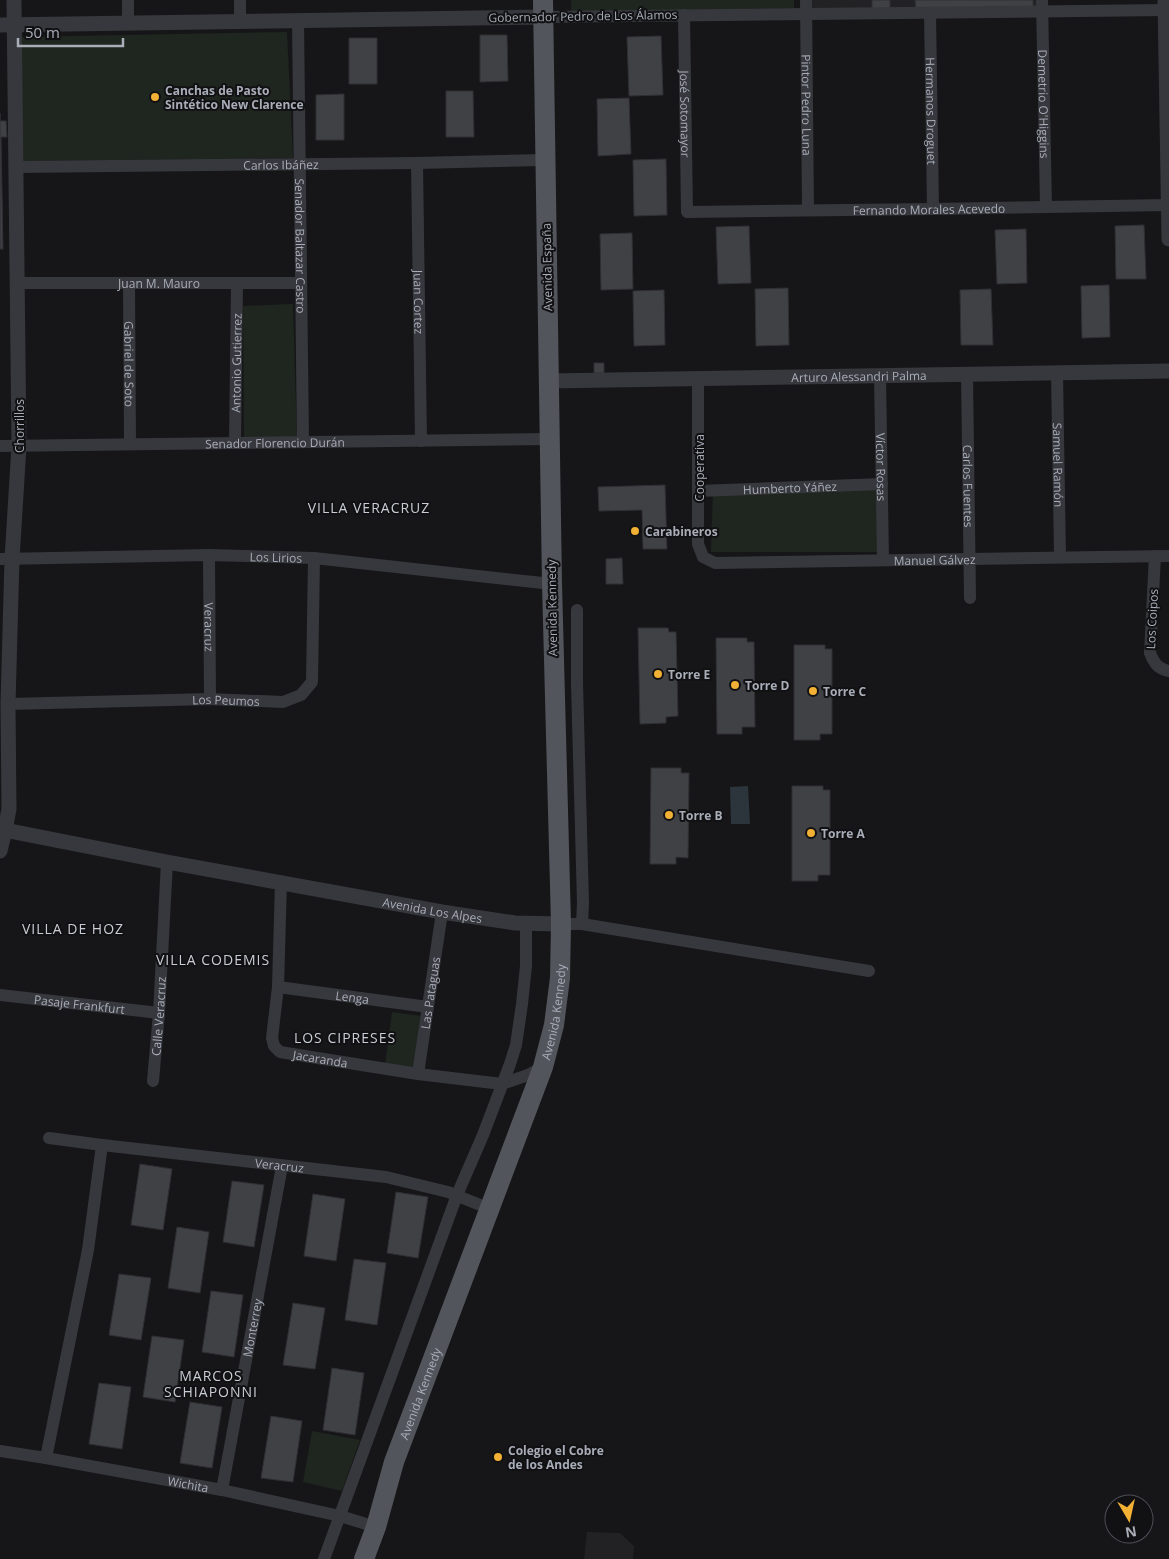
<svg xmlns="http://www.w3.org/2000/svg" width="1169" height="1559" viewBox="0 0 1169 1559" font-family="'Open Sans',sans-serif">
<style>
.built{fill:#222225}
.green{fill:#1e261f}
.water{fill:#2c353c}
.building{fill:#404145;stroke:#303034}
.lines{fill:none;stroke-linecap:round;stroke-linejoin:round}
.minor{stroke:#37383d;stroke-width:12}
.tertiary{stroke:#37383d;stroke-width:15}
.primary{stroke:#53555c;stroke-width:20}
.poi-dot{fill:#f2b134;stroke:#111113;stroke-width:2}
.labels{text-anchor:middle;dominant-baseline:central;stroke-width:4;stroke-linejoin:round;paint-order:stroke}
.street-label{font-size:12px;fill:#a8adb8;stroke:#111113}
.poi-label{font-size:12px;font-weight:bold;fill:#a8adb8;stroke:#111113;text-anchor:start}
.neighbourhood-label{font-size:14px;letter-spacing:1px;fill:#c9ccd4;stroke:#111113}
</style>
<rect width="100%" height="100%" fill="#161618"/>
<path class="built" d="M812,0H1039V8L812,10Z
M587,1532L620,1533L634,1546L633,1559H584Z"/>
<path class="green" d="M571,0H794V8L571,12Z
M287,32L293,158L21,161L20,37Z
M293,304L297,440L244,438L243,306Z
M877,486L880,552H711L713,489Z
M392,1012L421,1016L413,1077L384,1073Z
M312,1431L360,1440L342,1491L303,1482Z"/>
<path class="water" d="M748,786L750,824H731L730,787Z"/>
<path class="building" d="M872,0H890V10H872Z
M915,0H1033V9L916,11Z
M480,35H507L508,81L480,82Z
M661,36L663,95L629,96L627,37Z
M349,38H377V84H349Z
M446,91H473L474,137H446Z
M344,94V140H316V95Z
M629,98L631,154L598,156L597,99Z
M0,113V121H6L7,137H1L3,249H0Z
M666,159L667,215L634,216L633,160Z
M1144,225L1146,279H1116L1115,226Z
M749,226L751,283L718,284L716,227Z
M1026,229L1027,283L997,284L995,230Z
M632,233L633,289L601,290L600,234Z
M1109,285L1110,337L1082,338L1081,286Z
M788,288L789,345L756,346L755,289Z
M991,289L993,345H961L960,290Z
M664,290L665,345L634,346L633,291Z
M594,363H604V373H594Z
M665,485L667,549H643L642,510L599,511L598,487Z
M622,558L623,584H606V559Z
M638,628H668L669,632H676L678,716L666,717V723L640,724Z
M716,638H747V642H754L755,727H742V734H717Z
M794,645H825V649H832V734H820V740H794Z
M651,768H681V773H689L688,858L676,857V864H650Z
M792,786H823V790H830V875H818V881H792Z
M140,1164L172,1169L163,1230L131,1225Z
M232,1181L264,1185L254,1247L223,1242Z
M396,1192L428,1197L418,1258L387,1253Z
M313,1194L345,1199L336,1261L304,1256Z
M177,1227L209,1232L200,1293L168,1288Z
M354,1259L386,1263L377,1325L345,1320Z
M119,1274L151,1278L141,1340L109,1335Z
M211,1291L243,1295L234,1357L202,1352Z
M293,1303L325,1308L315,1369L283,1365Z
M152,1336L184,1340L175,1402L143,1397Z
M332,1368L364,1373L355,1435L323,1430Z
M99,1383L131,1387L122,1449L89,1444Z
M190,1402L222,1407L212,1468L180,1463Z
M271,1416L302,1421L293,1482L261,1478Z"/>
<g class="lines">
<g class="minor">
<path d="M128,0V23"/>
<path d="M240,0V21"/>
<path id="s1" d="M806,0L808,210"/>
<path id="s2" d="M1042,0L1046,207"/>
<path id="s3" d="M930,13L933,209"/>
<path id="s4" d="M684,15L687,212L933,209L1169,205"/>
<path d="M543,17L1166,10"/>
<path id="s5" d="M298,20L303,442"/>
<path id="s6" d="M417,163L421,441"/>
<path id="s7" d="M16,167L417,163L545,160"/>
<path id="s8" d="M18,283H301"/>
<path id="s9" d="M129,283L130,444"/>
<path id="s10" d="M1057,373L1060,557"/>
<path id="s11" d="M967,374L970,598"/>
<path id="s12" d="M880,376L883,560"/>
<path id="s13" d="M698,379V544L703,557L715,563L1169,556"/>
<path id="s14" d="M235,443L237,283"/>
<path id="s15" d="M0,446L550,439"/>
<path id="s16" d="M699,491L882,484"/>
<path id="s17" d="M209,555L210,699"/>
<path d="M1155,556L1150,653C1154,663 1158,669 1169,671"/>
<path id="s18" d="M0,559L209,555L314,558L552,584"/>
<path d="M577,610V683L583,903L582,924"/>
<path id="s19" d="M8,704L210,699L283,702L301,695L312,682L314,558"/>
<path id="s20" d="M281,882L278,987L272,1038L274,1046L280,1052L418,1074L502,1084L528,1075L543,1067"/>
<path d="M561,924H582L869,971"/>
<path id="s21" d="M278,987L428,1007"/>
<path id="s22" d="M0,995L159,1013"/>
<path id="s23" d="M418,1074L442,912"/>
<path id="s24" d="M153,1081L159,1013L167,862"/>
<path id="s25" d="M49,1138L102,1145L386,1177L448,1192L490,1209"/>
<path id="s26" d="M0,1451L46,1458L222,1490L340,1516L376,1527"/>
<path d="M46,1458L88,1250L102,1145"/>
<path id="s27" d="M222,1490L282,1166"/>
<path d="M324,1559L457,1195L483,1135L510,1064L516,1045L522,1004L526,966V924"/>
</g>
<g class="tertiary">
<path d="M1165,0L1169,239"/>
<path d="M0,25L543,17"/>
<path id="s28" d="M549,381L1169,371"/>
<path id="s29" d="M0,829L167,862L442,912L515,923L561,924"/>
<path d="M0,851L5,830L9,809L8,704L12,559L19,446L14,0"/>
</g>
<path class="primary" id="s30" d="M364,1559L376,1527L394,1462L543,1067L554,1025L560,978L561,924L552,584L543,0"/>
</g>
<g class="poi-dot">
<circle cx="155" cy="97" r="5"/>
<circle cx="635" cy="531" r="5"/>
<circle cx="658" cy="674" r="5"/>
<circle cx="735" cy="685" r="5"/>
<circle cx="813" cy="691" r="5"/>
<circle cx="669" cy="815" r="5"/>
<circle cx="811" cy="833" r="5"/>
<circle cx="498" cy="1457" r="5"/>
</g>
<g class="labels">
<g class="street-label">
<text transform="translate(583 16) rotate(-1)">Gobernador Pedro de Los Álamos</text>
<text stroke="none"><textPath href="#s2" startOffset="104">Demetrio O'Higgins</textPath></text>
<text stroke="none"><textPath href="#s1" startOffset="105">Pintor Pedro Luna</textPath></text>
<text stroke="none"><textPath href="#s3" startOffset="98">Hermanos Droguet</textPath></text>
<text stroke="none"><textPath href="#s4" startOffset="99">José Sotomayor</textPath></text>
<text stroke="none"><textPath href="#s7" startOffset="265">Carlos Ibáñez</textPath></text>
<text stroke="none"><textPath href="#s4" startOffset="439">Fernando Morales Acevedo</textPath></text>
<text stroke="none"><textPath href="#s5" startOffset="226">Senador Baltazar Castro</textPath></text>
<text transform="translate(547 267) rotate(-91)">Avenida España</text>
<text stroke="none"><textPath href="#s8" startOffset="141">Juan M. Mauro</textPath></text>
<text stroke="none"><textPath href="#s6" startOffset="139">Juan Cortez</textPath></text>
<text stroke="none"><textPath href="#s14" startOffset="80">Antonio Gutierrez</textPath></text>
<text stroke="none"><textPath href="#s9" startOffset="81">Gabriel de Soto</textPath></text>
<text stroke="none"><textPath href="#s28" startOffset="310">Arturo Alessandri Palma</textPath></text>
<text transform="translate(19 426) rotate(-90)">Chorrillos</text>
<text stroke="none"><textPath href="#s15" startOffset="275">Senador Florencio Durán</textPath></text>
<text stroke="none"><textPath href="#s10" startOffset="92">Samuel Ramón</textPath></text>
<text transform="translate(699 468) rotate(-90)">Cooperativa</text>
<text stroke="none"><textPath href="#s12" startOffset="91">Víctor Rosas</textPath></text>
<text stroke="none"><textPath href="#s11" startOffset="112">Carlos Fuentes</textPath></text>
<text stroke="none"><textPath href="#s16" startOffset="91">Humberto Yáñez</textPath></text>
<text stroke="none"><textPath href="#s18" startOffset="276">Los Lirios</textPath></text>
<text stroke="none"><textPath href="#s13" startOffset="412">Manuel Gálvez</textPath></text>
<text transform="translate(552 608) rotate(-91)">Avenida Kennedy</text>
<text transform="translate(1152 619) rotate(-87)">Los Coipos</text>
<text stroke="none"><textPath href="#s17" startOffset="72">Veracruz</textPath></text>
<text stroke="none"><textPath href="#s19" startOffset="218">Los Peumos</textPath></text>
<text stroke="none"><textPath href="#s29" startOffset="440">Avenida Los Alpes</textPath></text>
<text stroke="none"><textPath href="#s23" startOffset="82">Las Pataguas</textPath></text>
<text stroke="none"><textPath href="#s21" startOffset="75">Lenga</textPath></text>
<text stroke="none"><textPath href="#s22" startOffset="80">Pasaje Frankfurt</textPath></text>
<text stroke="none"><textPath href="#s30" startOffset="580">Avenida Kennedy</textPath></text>
<text stroke="none"><textPath href="#s24" startOffset="65">Calle Veracruz</textPath></text>
<text stroke="none"><textPath href="#s20" startOffset="214">Jacaranda</textPath></text>
<text stroke="none"><textPath href="#s25" startOffset="232">Veracruz</textPath></text>
<text stroke="none"><textPath href="#s27" startOffset="165">Monterrey</textPath></text>
<text stroke="none"><textPath href="#s30" startOffset="175">Avenida Kennedy</textPath></text>
<text stroke="none"><textPath href="#s26" startOffset="191">Wichita</textPath></text>
</g>
<g class="poi-label">
<text x="165" y="90">Canchas de Pasto<tspan x="165" dy="14">Sintético New Clarence</tspan></text>
<text x="645" y="531">Carabineros</text>
<text x="668" y="674">Torre E</text>
<text x="745" y="685">Torre D</text>
<text x="823" y="691">Torre C</text>
<text x="679" y="815">Torre B</text>
<text x="821" y="833">Torre A</text>
<text x="508" y="1450">Colegio el Cobre<tspan x="508" dy="14">de los Andes</tspan></text>
</g>
<g class="neighbourhood-label">
<text x="369" y="507">VILLA VERACRUZ</text>
<text x="73" y="928">VILLA DE HOZ</text>
<text x="213" y="959">VILLA CODEMIS</text>
<text x="345" y="1037">LOS CIPRESES</text>
<text x="211" y="1375">MARCOS<tspan x="211" dy="16">SCHIAPONNI</tspan></text>
</g>
</g>
<g transform="translate(1129 1519) rotate(171)"><circle r="24" fill="#111113" stroke="#4d4f55"/>
<path d="M0-4L9 19L0 12L-9 19Z" fill="#f2b134"/>
<text y="-8" font-size="14" font-weight="bold" text-anchor="middle" fill="#a8adb8">N</text>
</g>
<path d="M18 38v8h105v-8" fill="none" stroke="#a8adb8" stroke-width="2.5"/>
<text x="25" y="38" font-size="15" fill="#a8adb8" stroke="#111113" stroke-width="4" paint-order="stroke">50 m</text>
</svg>
